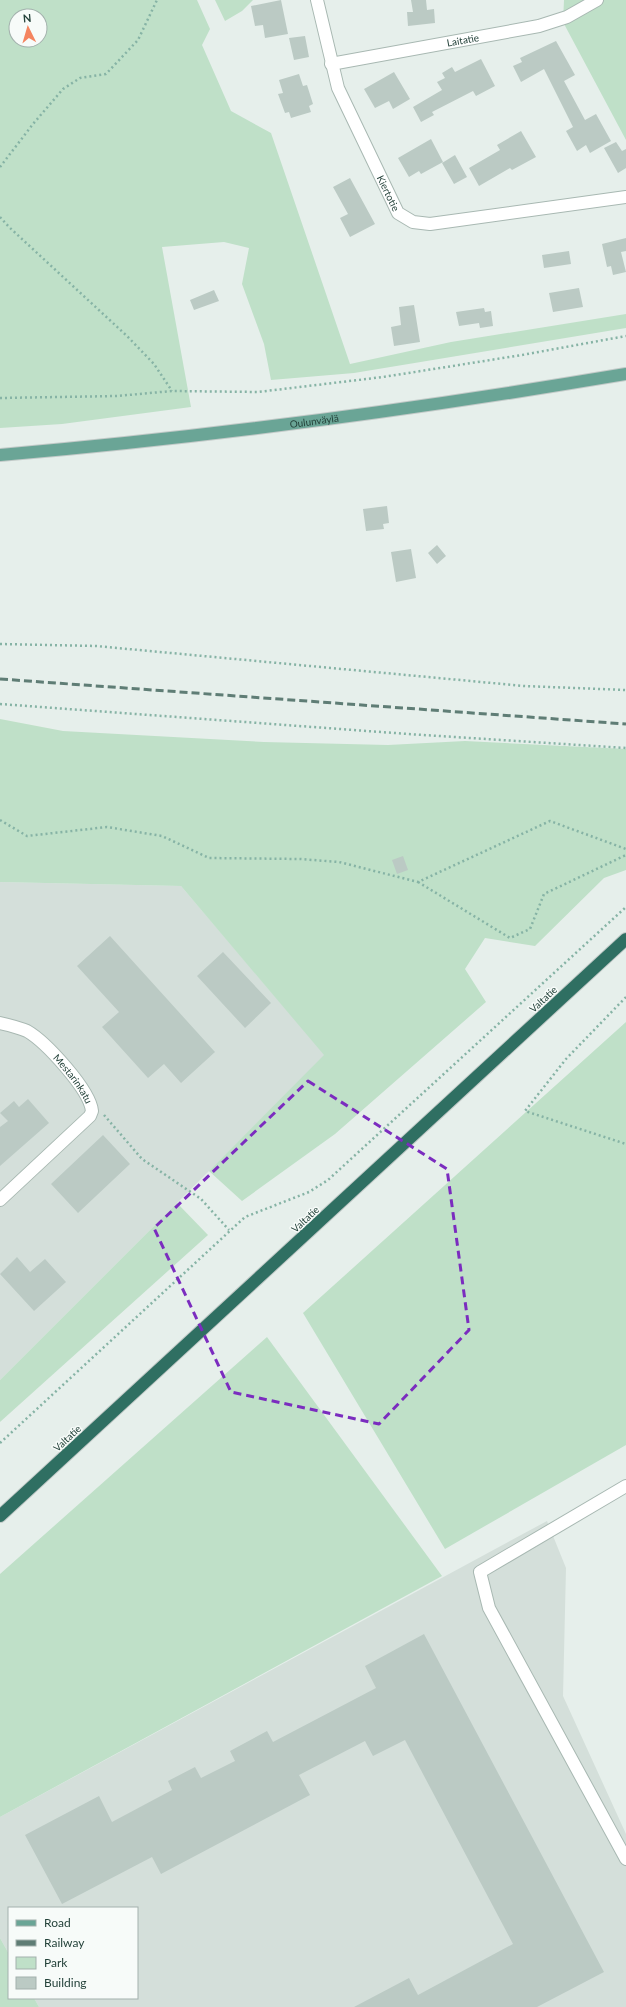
<svg xmlns="http://www.w3.org/2000/svg" width="626" height="2007" viewBox="0 0 626 2007" font-family="Lato,sans-serif">
<style>
.built{fill:#d4dfda}
.green{fill:#bfe0c8;fill-rule:evenodd}
.building{fill:#bbcac4}
.lines{fill:none;stroke-linecap:round;stroke-linejoin:round}
.minor-casing{stroke:#a8b8b2;stroke-width:14}
.major-casing{stroke:#c2cac8;stroke-width:14}
.highway-casing{stroke:#c2cac8;stroke-width:14}
.path{stroke:#86b3a5;stroke-width:2.5;stroke-dasharray:2 3;stroke-linecap:butt}
.minor{stroke:#fff;stroke-width:12}
.major{stroke:#6aa596;stroke-width:12}
.highway{stroke:#2f6f62;stroke-width:12}
.rail{stroke:#5f7d75;stroke-width:3;stroke-dasharray:8 4;stroke-linecap:butt}
.marked{fill:none;stroke:#7b2cbf;stroke-width:3;stroke-dasharray:8 5;stroke-linejoin:round}
.labels{text-anchor:middle;dominant-baseline:central;stroke-width:3;stroke-linejoin:round;paint-order:stroke}
.street-label{font-size:10px;fill:#24423a;stroke:#f7fbf9}
</style>
<rect width="100%" height="100%" fill="#e6efeb"/>
<path class="built" d="M0,882L181,886L325,1055L0,1380Z
M547,1521L566,1568L563,1696L626,1834V2007H39L34,1998H137V1908H9V1954L0,1938V1817Z"/>
<path class="green" d="M0,0H197L210,29L202,45L231,111L271,133L350,364L451,342L626,314V328L354,373L271,380L264,344L242,284L249,248L224,242L162,247L191,407L62,424L0,428ZM16,16H40V40H16Z
M215,0H253L242,11L225,21Z
M564,0H626V140L563,22Z
M0,719L63,731L264,742L388,745L465,741L626,749V870L604,878L535,946L485,938L465,969L486,1002L335,1134L242,1201L209,1171L324,1055L181,886L0,882Z
M626,1022V1445L445,1549L303,1313Z
M177,1203L208,1235L0,1422V1380Z
M267,1337L442,1576L0,1817V1574Z
M0,1938L9,1954V1998H34L39,2007H0Z"/>
<path class="building" d="M281,0L288,34L265,38L263,25L255,26L251,6Z
M411,0H426L427,10L434,9L435,23L408,26L407,12H413Z
M305,36L309,57L294,60L289,38Z
M556,41L575,75L564,81L585,120L596,114L611,141L590,153L586,145L577,151L566,131L573,127L544,69L521,82L513,66L522,62L520,58Z
M481,59L495,86L476,96L473,91L432,112L434,115L421,122L413,107L442,90L437,82L445,78L442,73L452,67L455,72Z
M394,72L410,99L393,109L389,101L375,108L364,89Z
M299,74L303,86L307,85L313,104L309,106L311,112L291,118L289,112L285,113L278,94L283,93L279,80Z
M521,131L536,157L512,170L510,168L479,186L469,168L500,150L497,145Z
M431,139L443,162L421,174L419,171L409,177L398,158Z
M616,142L622,151L626,149V168L618,173L604,148Z
M455,155L467,177L454,184L442,163Z
M350,178L375,224L350,237L340,218L348,214L333,187Z
M626,238V251L621,252L626,272L613,275L611,266L607,267L602,244Z
M569,251L571,264L544,268L542,255Z
M579,288L583,307L553,312L549,293Z
M214,290L219,301L194,310L190,300Z
M414,305L420,342L394,346L391,327L401,325L399,307Z
M484,308L485,312L491,311L493,326L480,328L479,323L459,326L456,312Z
M387,506L389,523L383,524L384,529L366,531L363,509Z
M437,545L446,556L437,564L428,553Z
M411,549L416,578L396,582L391,552Z
M403,856L408,870L397,874L392,860Z
M110,936L215,1052L181,1083L164,1064L148,1078L102,1027L119,1012L77,966Z
M223,952L271,1003L245,1028L197,976Z
M28,1099L49,1123L0,1166V1127L8,1121L0,1113L14,1101L19,1107Z
M103,1135L130,1164L78,1213L51,1184Z
M17,1257L30,1272L45,1259L66,1282L34,1311L0,1274Z
M424,1634L604,1972L537,2007H354L409,1978L418,1995L513,1944L405,1740L373,1756L365,1741L299,1775L310,1795L161,1874L152,1857L62,1904L25,1835L99,1796L112,1822L172,1790L168,1781L195,1767L201,1778L235,1761L230,1751L267,1731L273,1742L376,1688L365,1666Z"/>
<g class="lines">
<defs>
<g id="minor">
<path id="s1" d="M317,0L338,88L398,213L413,222L430,224L626,197"/>
<path id="s2" d="M331,64L539,26L567,17L597,0"/>
<path id="s3" d="M0,1023C9,1025 18,1027 27,1031C46,1042 90,1090 92,1111L90,1116L0,1200"/>
<path d="M626,1486L480,1572L489,1608L626,1859"/>
</g>
<g id="major">
<path id="s4" d="M0,455C210,437 418,409 626,374"/>
</g>
<path id="highway" d="M0,1516L626,939"/>
</defs>
<use href="#minor" class="minor-casing"/>
<use href="#major" class="major-casing"/>
<use href="#highway" class="highway-casing"/>
<path class="path" d="M0,167L33,124L63,89L80,78L106,74L138,40L157,0
M0,217L9,227L127,336L154,364L172,391
M0,398L117,396L172,391L258,392L383,377L522,355L626,336
M0,644L96,646L524,686L626,690
M0,704L408,734L626,748
M0,820L27,836L107,827L162,836L209,858L300,859L339,862L418,882L550,821L626,849
M418,882L510,938L530,929L544,894L626,855
M626,997L566,1059L525,1111L626,1144
M104,1115L142,1159L201,1199L229,1230
M0,1443L245,1217L309,1192L328,1180L626,907"/>
<use href="#minor" class="minor"/>
<use href="#major" class="major"/>
<use href="#highway" class="highway"/>
<path class="rail" d="M0,679L626,724"/>
</g>
<path class="marked" d="M308,1081L447,1169L469,1330L379,1424L231,1392L154,1228Z"/>
<g class="labels">
<g class="street-label">
<text stroke="none"><textPath href="#s2" startOffset="134">Laitatie</textPath></text>
<text stroke="none"><textPath href="#s1" startOffset="207">Kiertotie</textPath></text>
<text stroke="none"><textPath href="#s4" startOffset="316">Oulunväylä</textPath></text>
<text transform="translate(543 999) rotate(-43)">Valtatie</text>
<text stroke="none"><textPath href="#s3" startOffset="95">Mestarinkatu</textPath></text>
<text transform="translate(305 1219) rotate(-43)">Valtatie</text>
<text transform="translate(67 1438) rotate(-43)">Valtatie</text>
</g>
</g>
<rect x="8" y="1907" width="130" height="92" fill="#f7fbf9" stroke="#a3b1ad"/>
<rect x="16" y="1920" width="20" height="6" fill="#6aa596" stroke="#a3b1ad"/>
<text x="44" y="1927" font-size="12" fill="#24423a">Road</text>
<rect x="16" y="1940" width="20" height="6" fill="#5f7d75" stroke="#a3b1ad"/>
<text x="44" y="1947" font-size="12" fill="#24423a">Railway</text>
<rect x="16" y="1957" width="20" height="12" fill="#bfe0c8" stroke="#a3b1ad"/>
<text x="44" y="1967" font-size="12" fill="#24423a">Park</text>
<rect x="16" y="1977" width="20" height="12" fill="#bbcac4" stroke="#a3b1ad"/>
<text x="44" y="1987" font-size="12" fill="#24423a">Building</text>
<g transform="translate(28 28) rotate(355)"><circle r="19" fill="#f7fbf9" stroke="#a3b1ad"/>
<path d="M0-3L7 15L0 10L-7 15Z" fill="#f4845f"/>
<text y="-6" font-size="11" font-weight="bold" text-anchor="middle" fill="#24423a">N</text>
</g>
</svg>
